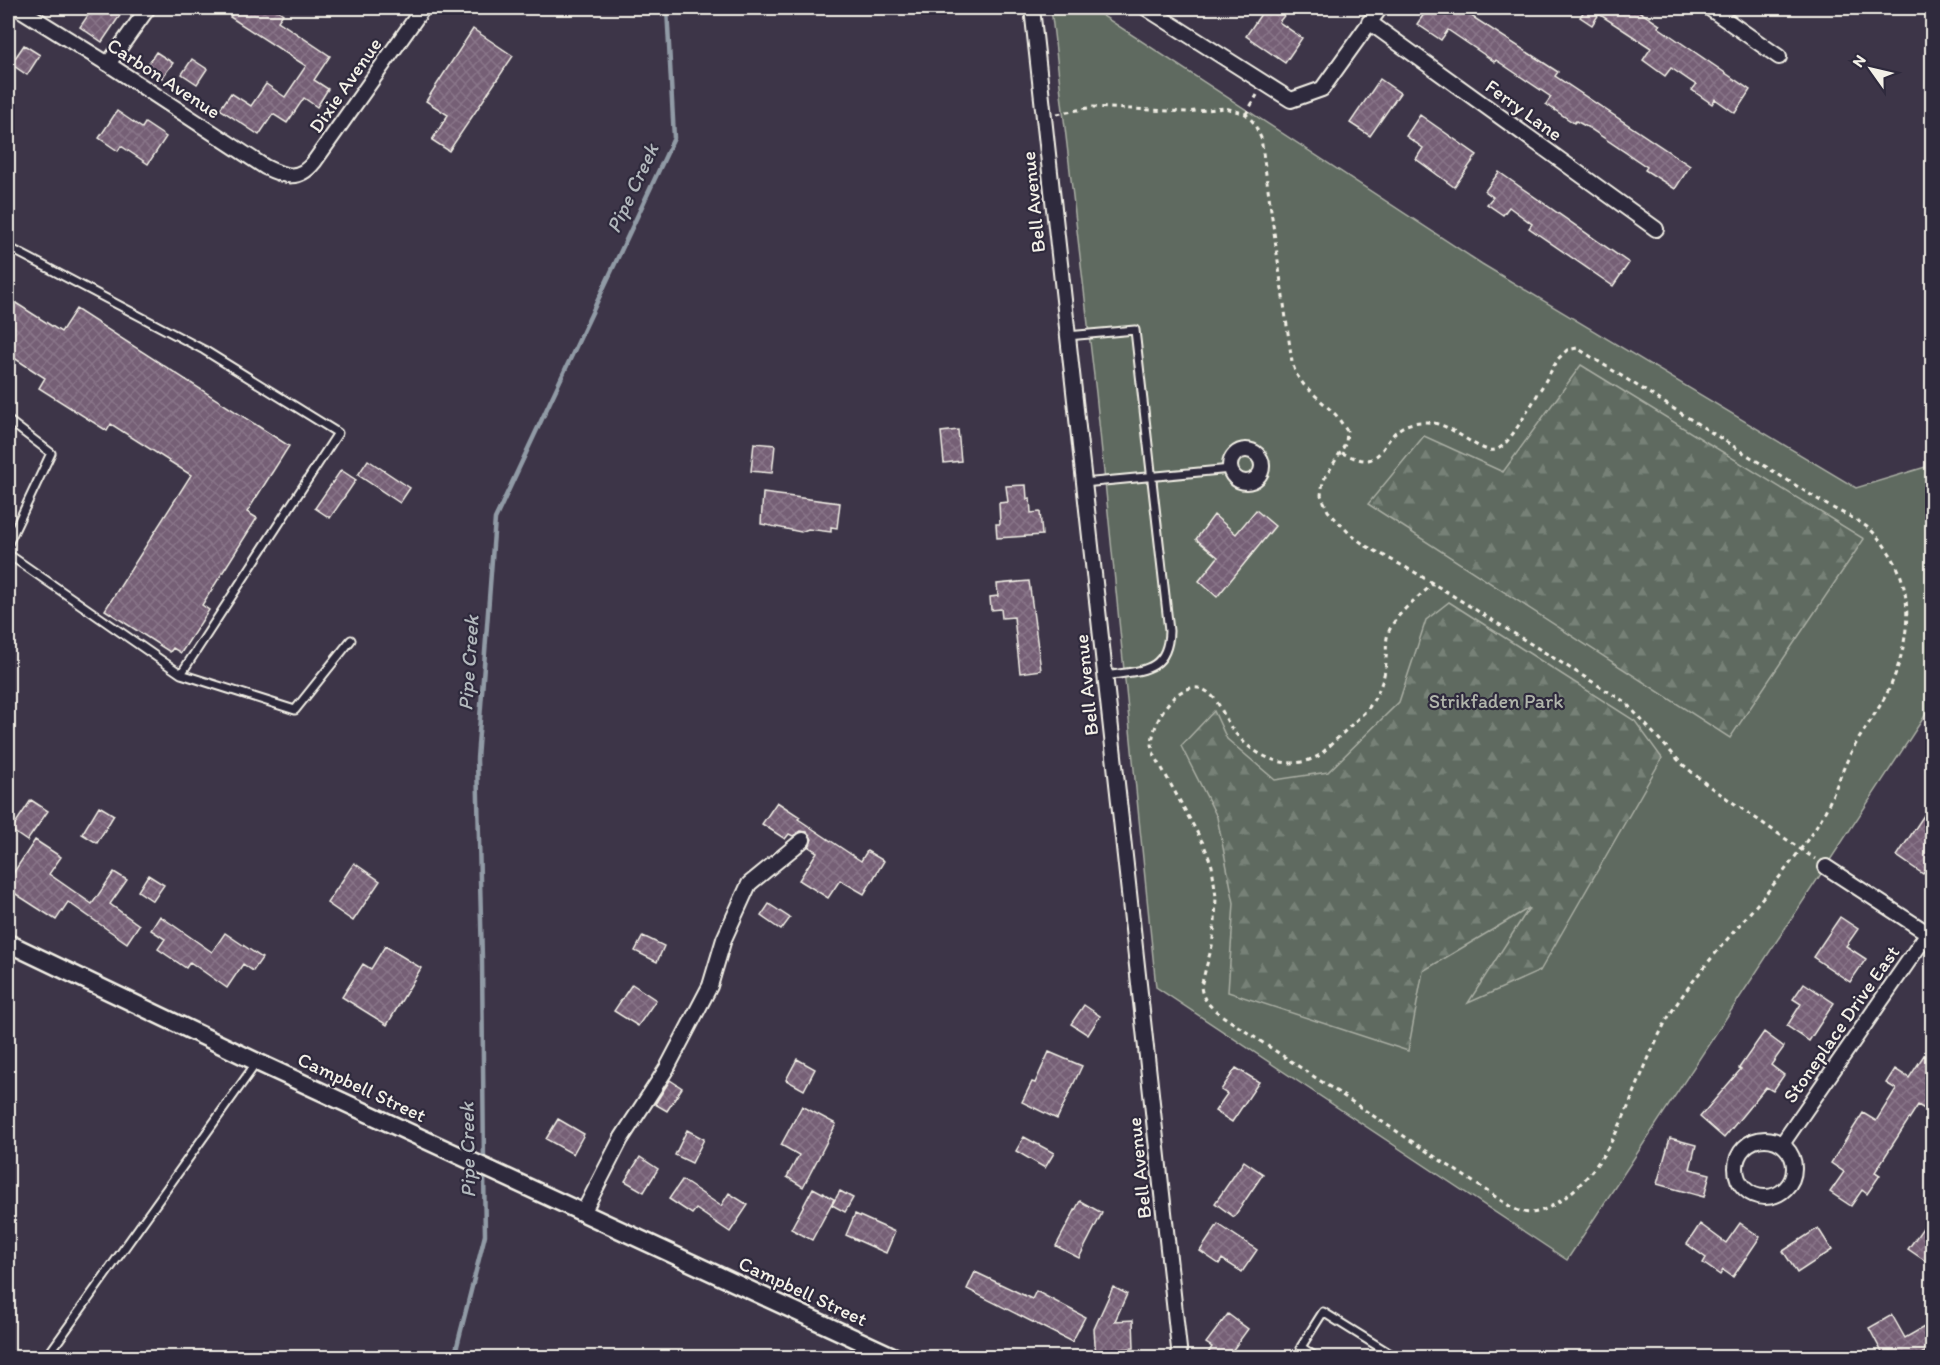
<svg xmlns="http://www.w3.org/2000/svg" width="1940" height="1365" viewBox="0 0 1940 1365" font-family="Itim,sans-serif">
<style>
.green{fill:#5f6b60;stroke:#aaaea4;stroke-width:1.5}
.forest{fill:url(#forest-firs);stroke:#aaaea4;stroke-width:1.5}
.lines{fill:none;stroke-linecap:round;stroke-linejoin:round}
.stream{stroke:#919ba6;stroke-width:4.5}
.building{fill:url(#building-cross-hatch);stroke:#f4f1e8;stroke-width:1.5}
.service-casing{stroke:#f4f1e8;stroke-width:11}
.minor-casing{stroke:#f4f1e8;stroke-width:18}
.tertiary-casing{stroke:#f4f1e8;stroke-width:21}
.path{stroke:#f4f1e8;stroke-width:3;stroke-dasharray:4.5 4.5;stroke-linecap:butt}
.service{stroke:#2f2a3d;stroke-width:7}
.minor{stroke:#2f2a3d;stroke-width:14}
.tertiary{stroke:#2f2a3d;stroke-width:16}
.labels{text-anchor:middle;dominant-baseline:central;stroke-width:4.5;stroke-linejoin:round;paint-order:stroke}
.street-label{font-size:20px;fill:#f4f1e8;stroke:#2f2a3d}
.park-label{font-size:20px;fill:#b1b5ab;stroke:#2f2a3d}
.water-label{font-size:21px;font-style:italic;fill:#b2b8bc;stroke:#2f2a3d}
</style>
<defs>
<pattern id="forest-firs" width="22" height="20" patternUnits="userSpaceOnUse" patternTransform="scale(1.5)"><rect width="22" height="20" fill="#5f6b60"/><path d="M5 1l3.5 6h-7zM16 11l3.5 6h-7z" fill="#778177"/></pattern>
<pattern id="building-cross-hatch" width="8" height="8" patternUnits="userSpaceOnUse" patternTransform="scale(1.5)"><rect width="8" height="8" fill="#755f75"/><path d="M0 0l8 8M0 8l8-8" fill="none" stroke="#897689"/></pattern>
</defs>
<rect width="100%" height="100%" fill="#3d3548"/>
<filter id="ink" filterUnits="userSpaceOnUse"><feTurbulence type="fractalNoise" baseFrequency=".0167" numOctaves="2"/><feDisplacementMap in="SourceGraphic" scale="12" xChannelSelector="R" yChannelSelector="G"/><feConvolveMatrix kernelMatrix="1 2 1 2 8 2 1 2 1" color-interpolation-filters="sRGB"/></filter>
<g filter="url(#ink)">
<path class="green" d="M1051,8H1091L1482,264L1856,488L1932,465V705L1567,1260L1156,987L1096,393Z"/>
<path class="forest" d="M1581,365L1864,539L1730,738L1368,504L1424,436L1503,472Z
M1449,602L1635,721L1662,758L1540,971L1468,1003L1529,908L1423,971L1408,1051L1228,992L1234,903L1217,817L1181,746L1214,711L1227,739L1275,780L1328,772L1399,702L1426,620Z"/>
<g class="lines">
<path class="stream" d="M484,1164L482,960L477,759L495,519L674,138L667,8
M454,1358L485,1235L484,1172"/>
</g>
<path class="building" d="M93,8H125L102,42L80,27Z
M236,8H274L283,14L278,21L330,56L314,80L328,89L317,107L304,98L287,123L273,114L259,135L220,109L231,93L251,106L266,84L285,97L306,66L230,17Z
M1265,8H1290L1279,22L1302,38L1285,63L1246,36Z
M1428,8H1459L1558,72L1555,76L1690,166L1675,189L1645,170L1647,167L1589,128L1576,121L1574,123L1546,104L1551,97L1496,60L1495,62L1448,30L1441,40L1417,24Z
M1586,8H1634L1660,25L1658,27L1750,90L1735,113L1715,99L1712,104L1692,90L1696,85L1671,68L1665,76L1643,60L1651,48L1599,14L1592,25L1580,17Z
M473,29L513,56L449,151L432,140L448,115L426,101Z
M24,45L40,55L27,75L11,64Z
M156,52L173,63L162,78L146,67Z
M192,59L207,69L197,84L182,74Z
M1380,79L1400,93L1370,136L1350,123Z
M117,111L142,128L145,123L166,137L148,164L121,146L118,151L99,138Z
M1420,115L1477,155L1454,187L1416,159L1423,148L1406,136Z
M1499,172L1629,263L1613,286L1529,228L1532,224L1509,207L1503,215L1487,204L1493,197L1485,191Z
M8,298L61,332L76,309L289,446L247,512L257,518L202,605L209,610L181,653L173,648L170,652L105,610L191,475L111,424L107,431L39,388L45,378L8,354Z
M958,430L961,461L944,463L941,432Z
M754,443L775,445L772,473L751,471Z
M368,460L410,488L400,503L358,475Z
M341,470L356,480L330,518L315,508Z
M1026,485L1027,499L1030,498L1031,513L1040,512L1042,535L997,538L996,524H1000L999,503L1008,502L1006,486Z
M763,493L840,503L837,528L831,527V532L808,529L801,532L761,524Z
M1256,510L1275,526L1217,597L1199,581L1218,557L1196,539L1214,515L1236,534Z
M1029,581L1041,670L1020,673L1014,617L1002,618L1001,609L991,610L990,597L998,596L997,584Z
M31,800L48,811L27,841L11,830Z
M777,802L800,817L798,819L861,861L867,851L884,861L864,894L840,880L828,898L799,880L817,852L809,847L812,839L807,832L801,831L793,836L789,834L785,839L762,824Z
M1932,803V860L1923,874L1897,856Z
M99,806L114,815L97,843L82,834Z
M35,840L61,857L49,874L92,904L114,872L127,880L110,904L139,925L127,943L68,902L56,920L8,889V881Z
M354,863L380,881L353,921L327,903Z
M148,875L164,885L153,901L138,891Z
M769,904L790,918L781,930L761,916Z
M160,916L212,952L225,933L262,958L253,971L243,964L227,988L190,962L186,968L158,949L165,939L151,930Z
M1840,917L1858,929L1846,946L1866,959L1850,982L1813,957Z
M643,936L664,946L657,962L635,951Z
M385,946L421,968L387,1025L342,997L363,964L371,969Z
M1804,983L1834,1003L1809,1041L1787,1026L1801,1004L1793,999Z
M632,984L656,1000L638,1026L614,1011Z
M1084,1005L1100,1016L1088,1035L1071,1024Z
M1764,1032L1784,1047L1771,1065L1784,1075L1773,1091L1766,1087L1724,1138L1700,1117L1741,1069L1739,1068Z
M1049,1052L1082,1066L1057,1119L1022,1102L1032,1082L1035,1083Z
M1924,1055L1932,1061V1100L1926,1110L1918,1105L1875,1172L1880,1175L1867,1194L1862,1190L1851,1206L1830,1192L1844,1172L1831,1163L1863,1113L1876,1121L1896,1089L1886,1083L1895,1069L1909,1078Z
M797,1059L815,1069L804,1090L786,1080Z
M1236,1068L1259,1082L1232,1122L1215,1111L1227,1094L1221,1090Z
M670,1080L682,1088L667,1111L655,1104Z
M802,1106L836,1124L803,1187L787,1177L799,1155L781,1145Z
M558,1119L584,1134L573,1154L546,1139Z
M687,1130L704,1139L692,1163L675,1155Z
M1024,1137L1054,1153L1045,1168L1016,1151Z
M1670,1138L1696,1145L1690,1169L1710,1174L1704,1197L1657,1184Z
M640,1157L658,1169L644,1192L625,1181Z
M1244,1161L1263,1174L1234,1217L1215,1203Z
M682,1180L721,1206L729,1193L748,1205L730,1232L696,1209L692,1214L669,1199Z
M813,1188L834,1199L812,1240L791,1229Z
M840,1191L853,1198L845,1212L832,1205Z
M1080,1201L1102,1213L1079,1258L1056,1246Z
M855,1214L895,1232L886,1253L846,1235Z
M1932,1215V1254L1927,1262L1908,1249Z
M1740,1223L1760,1237L1733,1277L1723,1270L1720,1275L1703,1263L1706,1258L1687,1244L1700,1224L1726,1243Z
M1218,1224L1257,1250L1242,1272L1222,1259L1219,1264L1200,1251Z
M1818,1228L1832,1250L1797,1273L1783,1251Z
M975,1272L1032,1299L1036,1291L1085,1317L1072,1342L967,1289Z
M1113,1287L1127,1294L1115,1321L1133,1320L1134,1348L1110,1350L1111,1358H1096L1094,1329Z
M1228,1314L1248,1329L1227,1358H1205L1212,1347L1206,1343Z
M1892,1315L1905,1338L1924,1327L1932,1343V1348L1914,1358H1885L1869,1328Z"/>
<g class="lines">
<defs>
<path id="service" d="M8,247L204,350L338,433L181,674L8,554
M1067,336L1135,330L1169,631C1168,674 1139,670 1105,676
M8,420L51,453L8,544
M1083,483L1231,469
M181,674L295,710L351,640
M46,1358L257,1062
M1317,1358L1301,1347L1323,1312L1397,1358"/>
<path id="minor" d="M18,8L108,64L265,167C285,177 299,181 314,162L423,8
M1032,8L1180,1358
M1146,8L1291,100L1322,89L1380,8
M1709,8L1779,57
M1369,22L1656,229
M108,64L148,8
M1230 466a16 16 0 1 1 32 0a16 16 0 1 1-32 0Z
M1826,867L1932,936
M1736 1168a29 29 0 1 1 58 0a29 29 0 1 1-58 0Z
M1782,1144L1932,927
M583,1213L621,1139L667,1068L710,986L724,939L749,884L803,840"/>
<path id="tertiary" d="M8,943L257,1062L897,1358"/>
</defs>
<use href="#service" class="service-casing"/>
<use href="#minor" class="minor-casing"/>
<use href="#tertiary" class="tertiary-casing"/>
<path class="path" d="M1057,114L1093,107L1187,112L1225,108L1246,114L1254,123L1261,138L1292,362L1296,374L1304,385L1336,415L1347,431L1346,443L1323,481L1321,495L1328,511L1350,534L1366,546L1416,573L1625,702L1681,763L1706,784L1815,859
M1246,114L1257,95
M1342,453C1349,456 1360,461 1368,460C1390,455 1385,421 1426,422C1451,423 1466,443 1488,450C1493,451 1497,450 1501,447C1513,440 1548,376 1558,359L1567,350L1577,348L1827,505C1840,512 1855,518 1867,527C1875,533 1882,542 1888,551C1916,591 1909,642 1891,685C1881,707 1866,726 1854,747C1840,772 1833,801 1817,825C1779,885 1727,935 1685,992C1677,1003 1669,1015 1663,1027C1632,1087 1617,1164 1557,1203C1540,1213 1528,1217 1511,1207L1221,1015C1211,1007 1202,1000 1201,986L1212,946L1215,922L1216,897L1212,866L1204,845L1153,752C1147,729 1174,679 1202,689C1218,695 1223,716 1232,729C1252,756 1288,774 1320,755L1367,710C1378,695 1386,677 1386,659C1387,649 1385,640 1389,631C1397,612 1419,597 1433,584"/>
<use href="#service" class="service"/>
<use href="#minor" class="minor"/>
<use href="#tertiary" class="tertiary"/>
</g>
</g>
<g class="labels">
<g class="street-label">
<text transform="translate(164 78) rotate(33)">Carbon Avenue</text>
<text transform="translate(345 85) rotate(-55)">Dixie Avenue</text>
<text transform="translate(1524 110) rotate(36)">Ferry Lane</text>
<text transform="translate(1033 202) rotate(-96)">Bell Avenue</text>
<text transform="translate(1086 685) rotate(-96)">Bell Avenue</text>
<text transform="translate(1841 1024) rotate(-55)">Stoneplace Drive East</text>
<text transform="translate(362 1087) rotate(25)">Campbell Street</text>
<text transform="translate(1139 1168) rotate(-96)">Bell Avenue</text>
<text transform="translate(803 1291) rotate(25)">Campbell Street</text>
</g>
<g class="park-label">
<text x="1496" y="701">Strikfaden Park</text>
</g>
<g class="water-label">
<text transform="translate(632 188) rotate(-65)">Pipe Creek</text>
<text transform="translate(468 663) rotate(-86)">Pipe Creek</text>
<text transform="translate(467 1150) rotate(-91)">Pipe Creek</text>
</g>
</g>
<rect width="1940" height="1365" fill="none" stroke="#2f2a3d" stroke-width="30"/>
<rect x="15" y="15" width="1910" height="1335" fill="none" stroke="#f4f1e8" stroke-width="2" filter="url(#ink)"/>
<g transform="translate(1871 69) rotate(304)" stroke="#2f2a3d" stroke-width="4.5" paint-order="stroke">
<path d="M0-4.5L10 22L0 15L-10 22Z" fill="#f4f1e8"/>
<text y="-9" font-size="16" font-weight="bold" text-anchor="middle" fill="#f4f1e8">N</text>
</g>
</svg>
